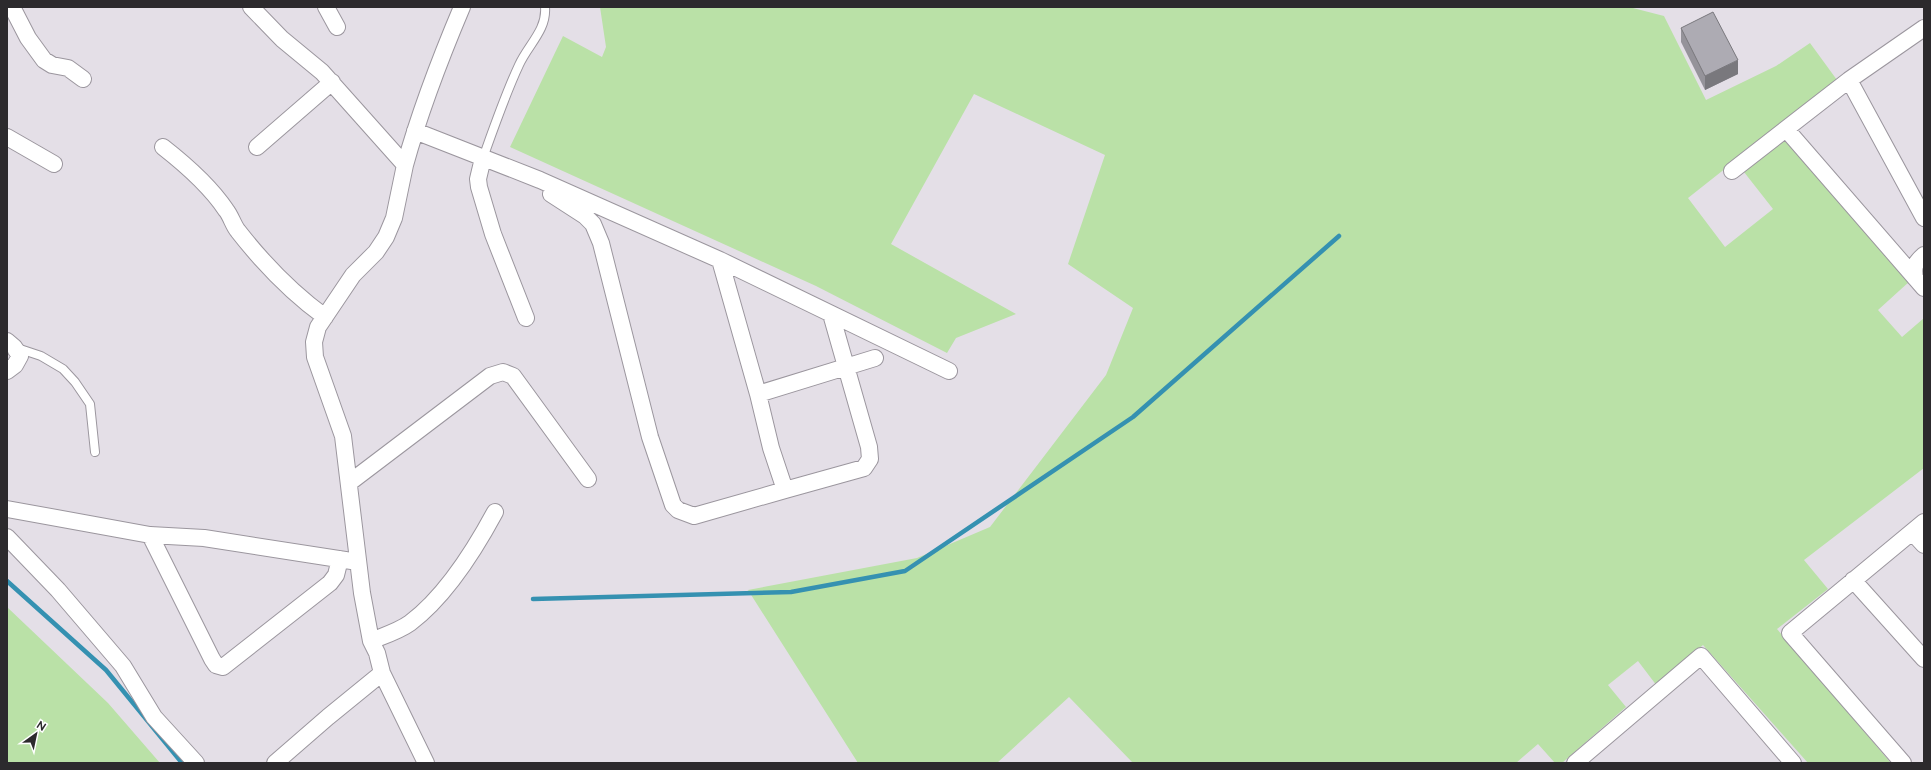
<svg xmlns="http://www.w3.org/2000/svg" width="1931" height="770" viewBox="0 0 1931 770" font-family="Raleway,sans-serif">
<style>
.green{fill:#bae1a7}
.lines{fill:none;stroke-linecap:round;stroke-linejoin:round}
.stream{stroke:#3591b1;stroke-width:4.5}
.service-casing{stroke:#9b969e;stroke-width:10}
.minor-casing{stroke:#9b969e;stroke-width:18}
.service{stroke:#fff;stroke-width:8}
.minor{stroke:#fff;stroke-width:16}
.wall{fill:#95939a}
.shaded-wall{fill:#79787d}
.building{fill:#adabb3;stroke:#79787d}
</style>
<rect width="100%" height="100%" fill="#e4dfe7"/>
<path class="green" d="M600,7H1629L1664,16L1706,100L1776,66L1810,43L1837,80L1688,198L1725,247L1773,209L1744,172L1786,139L1910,281L1878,310L1902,337L1924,318V468L1804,560L1828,589L1777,629L1890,762L1808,763L1703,645L1657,686L1638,661L1608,685L1626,707L1562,763H1555L1538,744L1516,763H1133L1069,697L997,763H858L748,590L917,558L990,527L1106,375L1133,308L1068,264L1105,155L974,94L891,244L1016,314L956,338L947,353L816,286L510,147L563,36L602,57L606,47Z
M7,607L108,703L160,763H7Z"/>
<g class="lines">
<path class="stream" d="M7,581L106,670L182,763
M533,599L791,592L905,571L1133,417L1339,236"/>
<defs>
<path id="service" d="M483,158C494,127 505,95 519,65C528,45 547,30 545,7
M17,348L41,356L63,369L75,382L90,404L95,452"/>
<path id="minor" d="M12,7L28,38L44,60L52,65L68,68L83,79
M251,7L282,39L322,72L405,165L394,218L386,237L376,252L353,275L318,327L314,342L315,357L343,436L362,593L371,641L377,653L382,673L426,763
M326,7L337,27
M1849,80L1924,218
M1786,129L1924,288
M415,131L540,180L720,260L949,371
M7,137L54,164
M163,147C186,165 210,186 226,210C231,216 233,225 238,231C263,263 292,293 325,317
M257,147L332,82
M483,158L478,179L479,187L493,234L526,318
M405,165C420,111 440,59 462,7
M1732,171L1849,80L1924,28
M551,194L585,216L593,224L601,243L650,437L673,505L678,510L694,516L785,490
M720,260L758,394L771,448L785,490L864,468L870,459L869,447L831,314
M1915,278C1913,266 1915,263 1924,255
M7,341L14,347L20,356L15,365L7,371
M758,394L875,358
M349,483L490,376L503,372L513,376L588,479
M7,509L150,535L204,538L358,562
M1912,532L1924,545
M150,535L212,659L216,665L223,667L330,583L336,575L340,559
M7,537L58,590L123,666L154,717L196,763
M1853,580L1924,659
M371,641C383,636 399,631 410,623C446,596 474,551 495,512
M275,763L328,717L382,673
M1575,763L1701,656L1793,763
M1903,763L1790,633L1924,522"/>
</defs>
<use href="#service" class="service-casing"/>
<use href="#minor" class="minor-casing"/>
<use href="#service" class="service"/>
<use href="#minor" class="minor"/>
</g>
<path class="wall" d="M1681,28L1738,74L1705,90L1681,42Z"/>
<path class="shaded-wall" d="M1738,60V74L1705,90V76Z"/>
<path class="building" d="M1713,12L1738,60L1705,76L1681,28Z"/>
<rect width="1931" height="770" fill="none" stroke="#2c2a2d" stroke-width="16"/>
<g transform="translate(36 734) rotate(33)" stroke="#ffffff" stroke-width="3" paint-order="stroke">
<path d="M0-3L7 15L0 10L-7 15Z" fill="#2c2a2d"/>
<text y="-6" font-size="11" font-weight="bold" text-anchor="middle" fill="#2c2a2d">N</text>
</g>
</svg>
